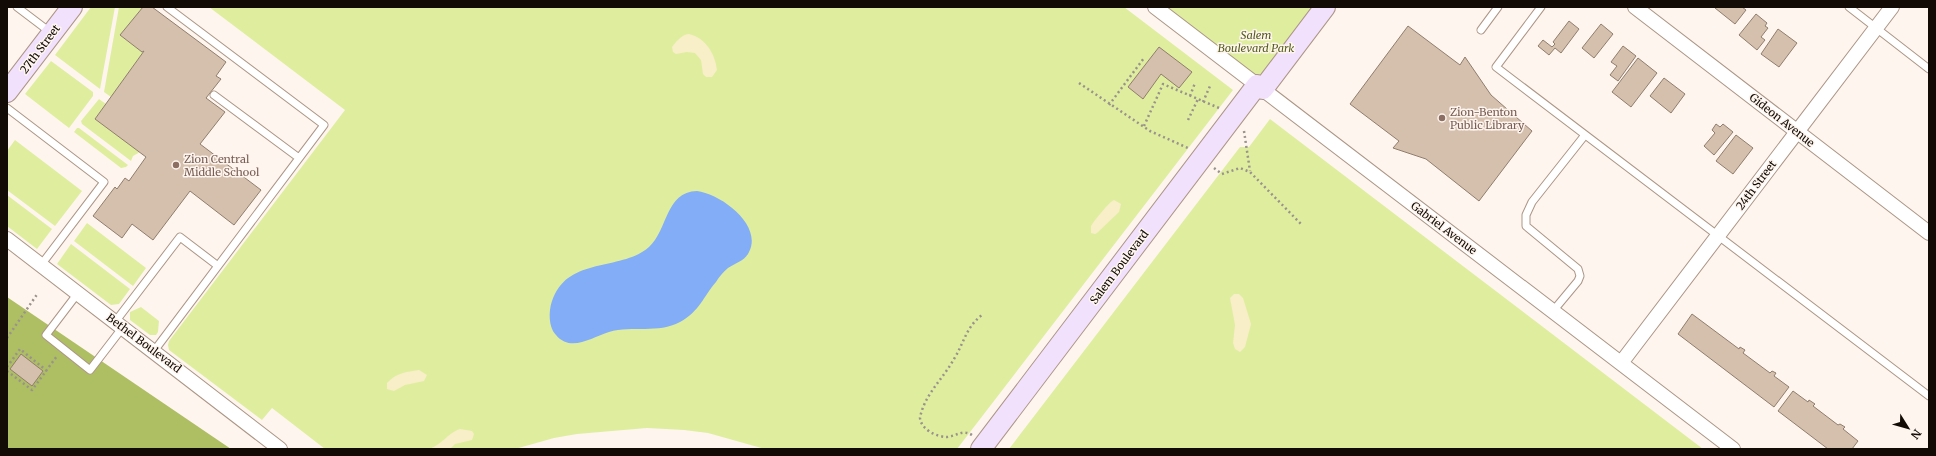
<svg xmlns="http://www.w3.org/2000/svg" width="1936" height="456" viewBox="0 0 1936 456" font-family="Merriweather,serif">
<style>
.green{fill:#dfee9e}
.forest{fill:#aebe63}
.sand{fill:#f8eec8}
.water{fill:#84adf8}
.building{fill:#d5c0ae;stroke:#907d6c}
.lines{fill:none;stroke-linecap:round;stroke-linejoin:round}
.lane-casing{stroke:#ac9686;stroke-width:9}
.street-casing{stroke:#ac9686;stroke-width:16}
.secondary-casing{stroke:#ac9686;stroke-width:22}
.path{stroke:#9a928c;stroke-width:2.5;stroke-dasharray:2 3;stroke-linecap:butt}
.lane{stroke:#fff;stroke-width:7}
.street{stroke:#fff;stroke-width:14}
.secondary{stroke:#f2e1fd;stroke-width:20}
.education-dot{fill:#8d6e63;stroke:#fff5ef;stroke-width:1.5}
.labels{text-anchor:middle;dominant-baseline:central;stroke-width:3;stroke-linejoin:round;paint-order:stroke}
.park-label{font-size:11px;font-style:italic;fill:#535c1b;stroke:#fff5ef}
.street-label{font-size:11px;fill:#110a05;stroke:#fff5ef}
.education-label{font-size:11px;fill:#785e54;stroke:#fff5ef;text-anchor:start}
</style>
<rect width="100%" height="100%" fill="#fff5ef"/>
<path class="green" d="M91,7H115L100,89L55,55Z
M119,7H143L120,35L142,52L144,51L111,97L104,92Z
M209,7H1124L1233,90L957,449H765L708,433L684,430L647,428L577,434L554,438L515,449H325L272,408L262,420L169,350L168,345L169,341L345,110Z
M1165,7H1325L1263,89Z
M51,61L93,92V96L69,128L25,94Z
M99,99L106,104L95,119L140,152L133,156L131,161L82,124L81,121Z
M1270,119L1703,449H1009L1240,147H1249Z
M77,128H79L128,165L126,167L121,168L74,132Z
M15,140L82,191L55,226L7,190V151Z
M7,195L52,229L37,249L7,226Z
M87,223L146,268L133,286L74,241Z
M71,244L130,289L119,304L111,305L57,264Z
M141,307L159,321L158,332L156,335H150L130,320V312Z"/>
<path class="forest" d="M7,297L231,449H7Z"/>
<path class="sand" d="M689,34C706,38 715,54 717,70L712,77H706L703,74L701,60L695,53L687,52L676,54L673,52L672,47C677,41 681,35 689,34Z
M1114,200L1121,204L1119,212L1097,233L1095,234L1091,233V226C1094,221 1110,201 1114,200Z
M1234,294H1239L1243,298L1251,324L1245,347L1240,352L1235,349L1233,343L1235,325L1230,298Z
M419,370L427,375L424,381L405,385L394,391L387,389V383C396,373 406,372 419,370Z
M460,429L472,431L474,434L472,440L455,444L450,449H427C441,447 447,433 460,429Z"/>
<path class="water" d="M697,191C721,194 763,225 749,252C745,261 735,263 728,268C723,272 719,277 716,282C703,297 700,311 680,322C658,334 633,325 609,332C592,337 571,353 556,335C550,329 549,318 550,310C560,254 620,273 649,247C668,230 665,192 697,191Z"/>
<path class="building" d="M143,7H152L226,62L216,76L221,79L206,98L225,112L200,144L261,190L234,225L190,191L153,240L132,224L122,238L93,216L115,187L117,189L125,178L129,181L146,157L95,119L144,51L142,52L120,35Z
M1716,7H1742L1746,10L1735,24L1715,8Z
M1756,14L1767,23L1765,26L1768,28L1761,37L1765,40L1757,50L1739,35Z
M1569,21L1579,29L1561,53L1555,48L1549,55L1538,46L1543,40L1552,47L1555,44L1553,42Z
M1601,24L1613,34L1594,58L1582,48Z
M1408,26L1460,65L1465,57L1491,95L1532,131L1479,201L1426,159L1393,148L1399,141L1350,104Z
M1778,29L1797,43L1779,67L1761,54Z
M1623,46L1636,56L1618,81L1610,75L1617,66L1611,62Z
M1159,47L1192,72L1179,88L1161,74L1143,99L1128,87Z
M1638,58L1657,73L1631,107L1612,92Z
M1664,78L1685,94L1671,113L1650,96Z
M1716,124L1720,127L1723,124L1733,132L1714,155L1704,146L1715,133L1712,130Z
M1736,135L1753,148L1733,174L1716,161Z
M1692,314L1739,349L1740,347L1745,350L1743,353L1770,373L1772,371L1776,373L1774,376L1789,387L1774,407L1678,334Z
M21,354L43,371L32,386L10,369Z
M1793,391L1808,402L1809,400L1815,404L1813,406L1838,425L1840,424L1845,427L1843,429L1858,441L1852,449H1828L1778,411Z"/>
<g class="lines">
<defs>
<path id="lane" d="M17,7L50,32
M1541,7L1496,67L1929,396
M1849,7L1929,69
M1481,30L1498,7
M214,95L299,158
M7,108L104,182L41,265
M78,293L46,335L90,370L123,327
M1553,311L1578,281L1580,276L1578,269L1526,226V215L1532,202L1585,135
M115,322L180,237L218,266
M154,351L324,125L167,7"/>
<path id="street" d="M1155,7L1733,449
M1635,7L1929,233
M7,239L280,449
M1621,363L1892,7"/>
<path id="secondary" d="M1263,89L1325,7
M7,92L72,7
M981,449L1257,85"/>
</defs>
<use href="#lane" class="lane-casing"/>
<use href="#street" class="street-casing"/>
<use href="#secondary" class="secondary-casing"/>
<path class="path" d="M1079,83L1150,131L1188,148
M1190,96L1195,83
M1203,102L1210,86
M1109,105L1144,58
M1188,120L1198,99
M1144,126L1163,84L1219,108
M1244,131L1250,171
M1214,168L1222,174L1240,168L1250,172L1302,225
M7,338L38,293
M7,367L20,349L47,371
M7,371L32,390L57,356
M972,435C962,429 957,436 947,437C936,437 921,429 920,418C924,395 943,379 954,359C964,343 966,327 982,315"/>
<use href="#lane" class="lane"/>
<use href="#street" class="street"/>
<use href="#secondary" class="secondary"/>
</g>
<g class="education-dot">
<circle cx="1442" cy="118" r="4"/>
<circle cx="176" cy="165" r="4"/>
</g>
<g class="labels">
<g class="park-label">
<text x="1256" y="35">Salem<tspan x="1256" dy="13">Boulevard Park</tspan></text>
</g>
<g class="street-label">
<text transform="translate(40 49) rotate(-53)">27th Street</text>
<text transform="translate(1782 120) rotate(38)">Gideon Avenue</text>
<text transform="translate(1756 185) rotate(-53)">24th Street</text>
<text transform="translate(1444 228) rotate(37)">Gabriel Avenue</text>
<text transform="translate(1119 267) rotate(-53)">Salem Boulevard</text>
<text transform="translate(144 343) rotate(37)">Bethel Boulevard</text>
</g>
<g class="education-label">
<text x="1450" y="112">Zion-Benton<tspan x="1450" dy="13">Public Library</tspan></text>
<text x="184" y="159">Zion Central<tspan x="184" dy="13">Middle School</tspan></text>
</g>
</g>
<rect width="1936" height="456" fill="none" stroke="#110a05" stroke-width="16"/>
<g transform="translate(1908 428) rotate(127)" stroke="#fff5ef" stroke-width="3" paint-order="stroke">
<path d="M0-3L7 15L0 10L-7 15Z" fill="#110a05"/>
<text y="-6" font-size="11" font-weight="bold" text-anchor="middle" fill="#110a05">N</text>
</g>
</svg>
